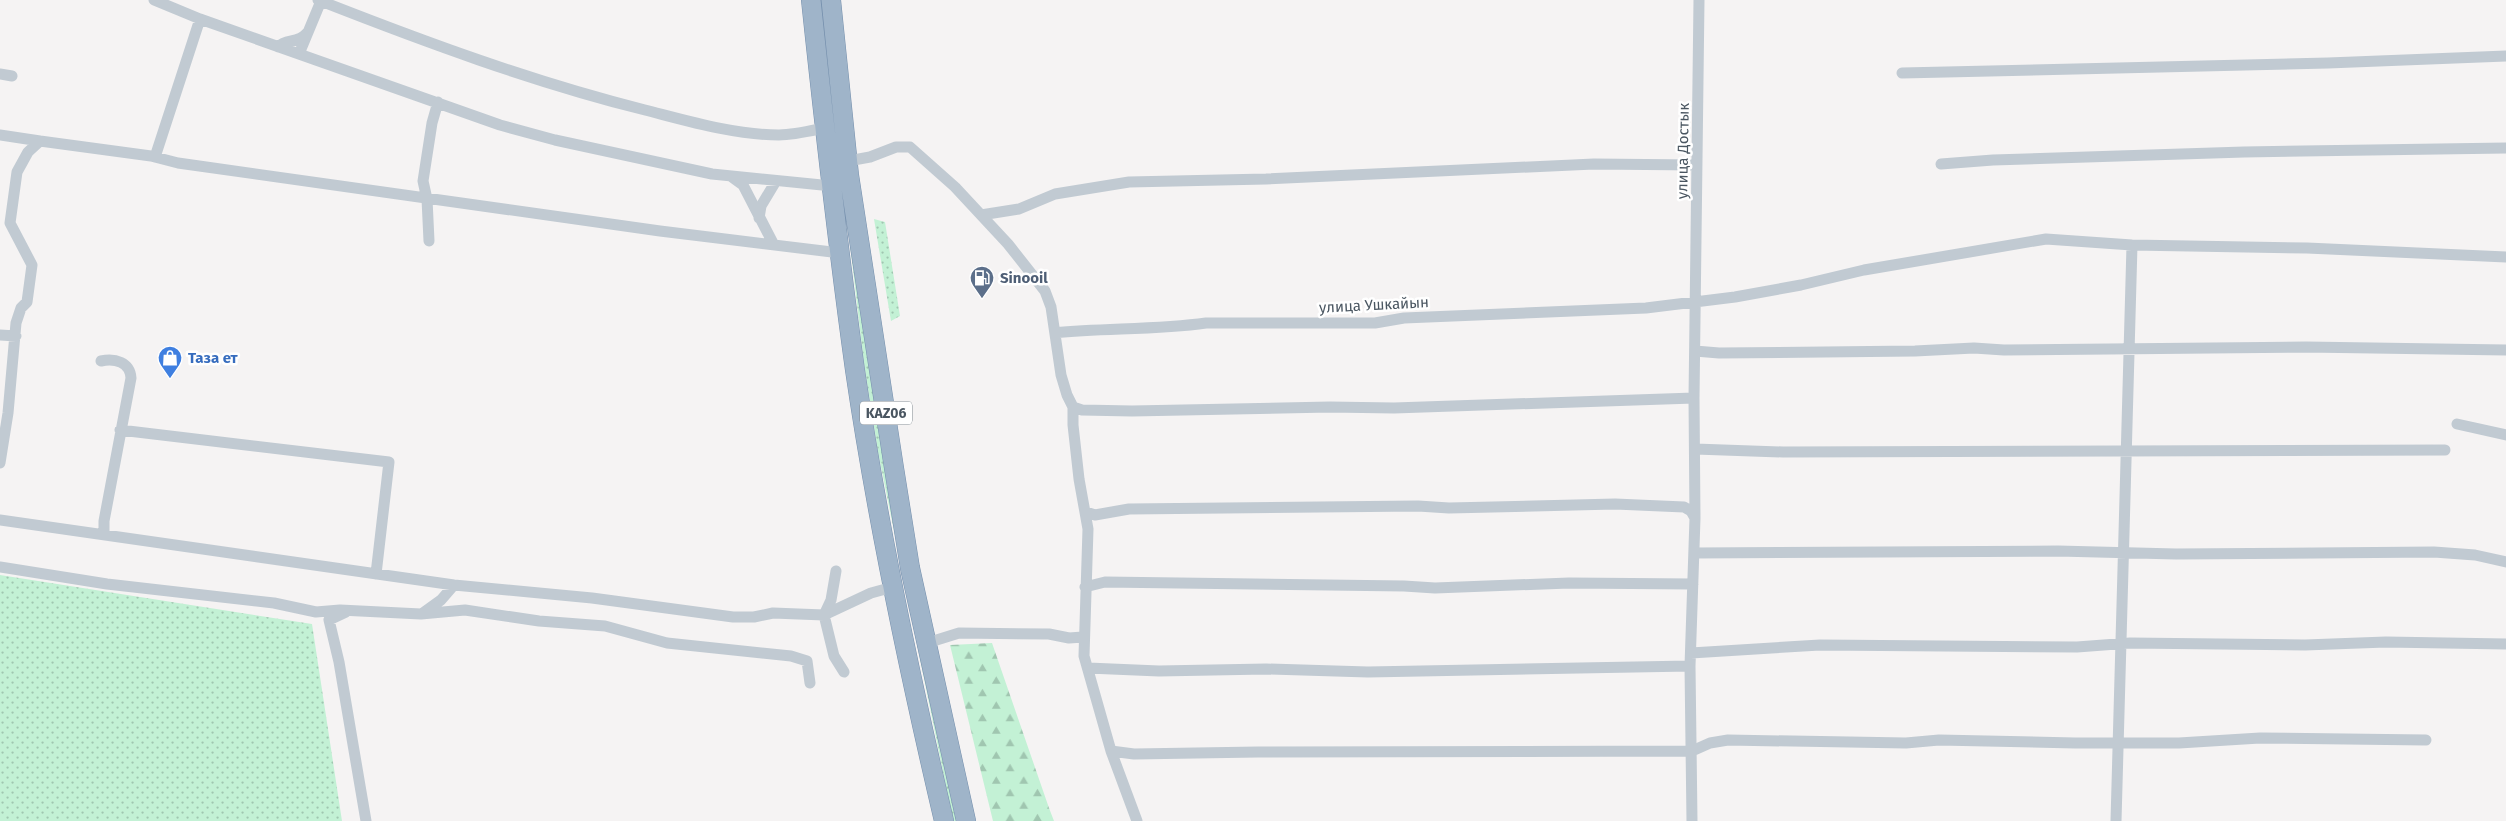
<svg xmlns="http://www.w3.org/2000/svg" width="2506" height="821" viewBox="0 0 2506 821" font-family="'Fira Sans',sans-serif">
<style>
.grass{fill:url(#grass-dots)}
.forest{fill:url(#forest-firs)}
.lines{fill:none;stroke-linecap:round;stroke-linejoin:round}
.trunk-casing{stroke:#7690ad;stroke-width:20}
.minor{stroke:#c1cad2;stroke-width:11}
.trunk{stroke:#9fb4c9;stroke-width:19}
.labels{text-anchor:middle;dominant-baseline:central;stroke-width:5;stroke-linejoin:round;paint-order:stroke}
.shield{fill:#fff;stroke:#808990;stroke-width:1}
.shield-label{font-size:14px;font-weight:bold;fill:#4a5661}
.street-label{font-size:15px;fill:#4a5661;stroke:#fff}
.service-label{font-size:15px;font-weight:bold;fill:#4e5e75;stroke:#fff;text-anchor:start}
.shop-label{font-size:15px;font-weight:bold;fill:#366cbe;stroke:#fff;text-anchor:start}
</style>
<defs>
<pattern id="grass-dots" width="8" height="8" patternUnits="userSpaceOnUse" patternTransform="scale(1.25)"><rect width="8" height="8" fill="#c3f1d5"/><path d="M2 2h.1M6 6h.1" fill="none" stroke="#a0c6b0" stroke-width="1.8" stroke-linecap="round"/></pattern>
<pattern id="forest-firs" width="22" height="20" patternUnits="userSpaceOnUse" patternTransform="scale(1.25)"><rect width="22" height="20" fill="#c3f1d5"/><path d="M5 1l3.5 6h-7zM16 11l3.5 6h-7z" fill="#a0c6b0"/></pattern>
</defs>
<rect width="100%" height="100%" fill="#f5f3f3"/>
<path class="grass" d="M874,219L885,222L900,316L891,321Z
M848,227L962,821H953L878,452L864,364Z
M0,575L312,624L342,821H0Z"/>
<path class="forest" d="M992,643L1049,808L1054,821H993L950,645Z"/>
<g class="lines">
<defs>
<path id="trunk" d="M811,0C824,123 838,247 855,370C877,521 909,672 944,821
M831,0L849,175L894,468L910,568L966,821"/>
</defs>
<use href="#trunk" class="trunk-casing"/>
<path class="minor" d="M154,0L200,19L500,125L555,140L712,174L832,186
M318,0C425,42 533,82 645,110C688,121 735,135 779,135C794,135 810,131 824,128
M278,47C286,38 298,44 307,33
M299,54L321,1
M1902,73L2328,63L2506,56
M0,74L12,76
M0,135L40,141
M155,157L200,19
M848,161L870,157L896,147H910L955,187L1008,244L1045,291L1051,307L1061,375L1067,395L1073,407V425L1079,479L1088,529L1084,656L1111,751L1137,821
M1941,164L1993,160L2244,152L2506,148
M732,177L743,185L774,245
M981,215L1019,209L1055,194L1129,182L1266,179L1594,164L1697,165
M759,218L761,206L776,181
M429,241L427,199L423,181L432,123L438,102
M1055,333C1105,328 1156,330 1206,323H1375L1404,318L1646,308L1735,297L1801,285L1864,270L2046,239L2132,245L2307,248L2506,257
M0,335L16,336
M1695,351L1719,353L1915,351L1974,348L2004,350L2306,347L2506,350
M101,361C115,358 130,362 131,378L104,521V534
M1073,407L1082,410L1132,411L1330,407L1394,408L1694,398
M2457,424L2506,435
M120,430L389,462L376,574
M1695,449L1783,452L2445,450
M0,463L8,413L16,323L21,308L27,302L32,265L10,223L17,172L28,152L40,141L151,156L178,163L660,231L840,253
M1086,512L1095,515L1129,509L1418,506L1449,508L1615,504L1684,507L1691,511L1695,518
M0,520L454,585L592,598L733,617H754L773,613L824,615L871,593L893,587
M1695,553L2058,551L2176,554L2434,552L2475,555L2506,562
M0,567L107,584L274,603L316,612L340,610L421,614L465,610L539,621L605,626L667,643L791,656L807,661L810,683
M836,571L831,600L824,615L834,656L844,672
M1085,587L1105,582L1404,586L1435,588L1569,583L1693,584
M346,612L329,620L339,662L366,821
M423,613L441,600L454,585
M927,643L959,633L1049,634L1069,638L1083,637
M1691,653L1820,645L2077,647L2130,643L2305,645L2386,642L2506,644
M1088,668L1159,671L1266,669L1368,672L1690,666
M1111,751L1134,754L1258,752L1692,751L1710,743L1728,740L1906,743L1939,740L2075,743H2179L2260,738L2426,740
M1692,821L1690,666L1695,518L1694,398L1699,0
M2116,821L2132,245"/>
<use href="#trunk" class="trunk"/>
</g>
<defs>
<symbol id="fuel-pin" viewBox="-11 -11 22 30"><path d="M0 17L-7.5 6A9.5 9.5 0 1 1 7.5 6Z" fill="#5c6f8a" stroke="#fff"/><path d="M-5.5-6h7V0h2V4h1.3V-2.5L3-4.5l.8-.8L6-3V5H2.5V1h-1V6h-7ZM-4.2-4.7v3.2H.2V-4.7Z" fill="#fff"/></symbol>
<symbol id="shop-pin" viewBox="-11 -11 22 30"><path d="M0 17L-7.5 6A9.5 9.5 0 1 1 7.5 6Z" fill="#3f7fe0" stroke="#fff"/><path d="M-5-2.5h2.3a2.7 3.5 0 0 1 5.4 0H5L5.5 6h-11ZM-1.5-2.5h3a1.5 2.3 0 0 0-3 0Z" fill="#fff"/></symbol>
</defs>
<g fill-rule="evenodd">
<use href="#fuel-pin" x="968" y="264" width="28" height="38"/>
<use href="#shop-pin" x="156" y="344" width="28" height="38"/>
</g>
<g class="labels">
<rect class="shield" x="860" y="401.5" width="52" height="23" rx="4"/>
<g class="shield-label">
<text x="886" y="413">KАZ06</text>
</g>
<g class="street-label">
<text transform="translate(1683 151) rotate(-89)">улица Достык</text>
<text transform="translate(1374 305) rotate(-3)">улица Ушкайын</text>
</g>
<g class="service-label">
<text x="1000" y="278">Sinooil</text>
</g>
<g class="shop-label">
<text x="188" y="358">Таза ет</text>
</g>
</g>
</svg>
